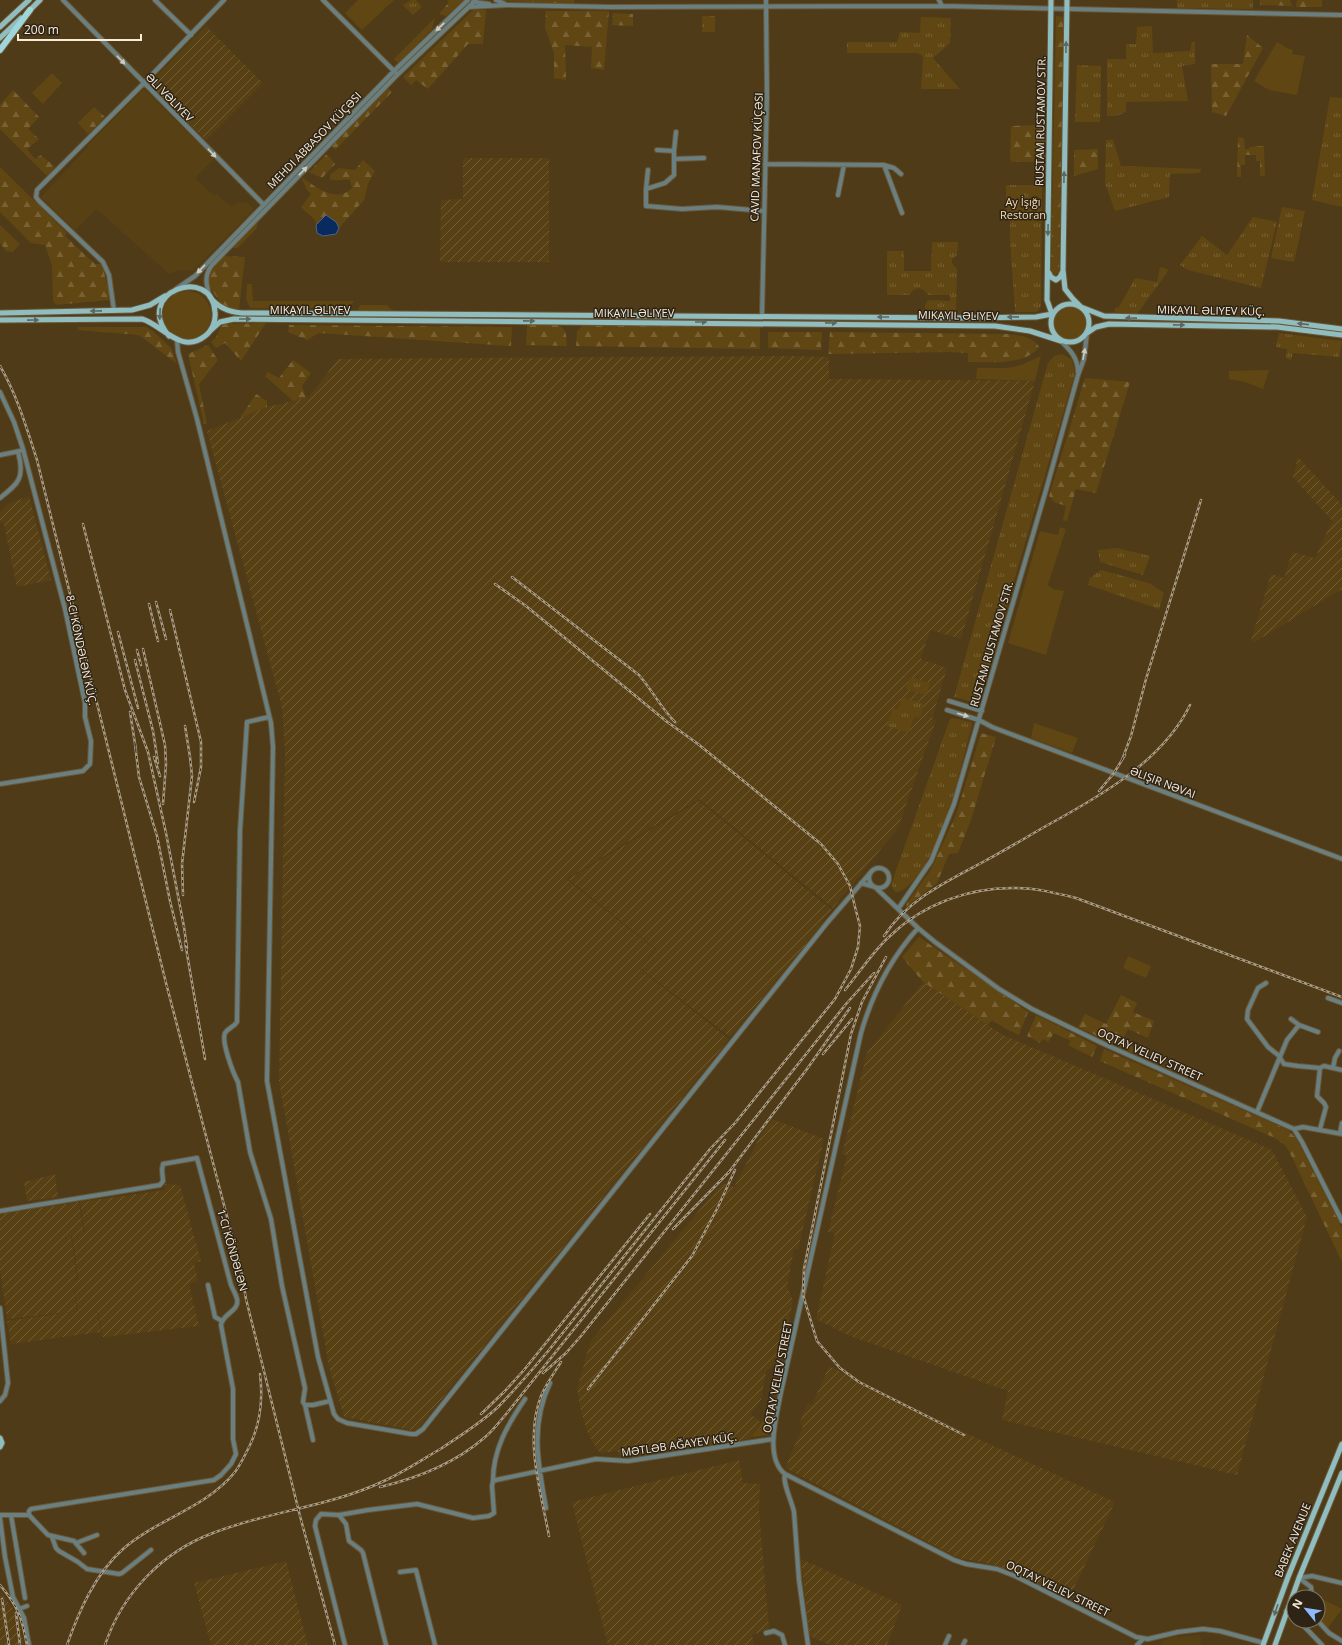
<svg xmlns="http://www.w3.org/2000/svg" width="1342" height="1645" viewBox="0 0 1342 1645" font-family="'Open Sans',sans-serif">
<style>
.built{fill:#584015}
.industrial{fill:url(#industrial-furrows)}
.green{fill:#604612}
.forest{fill:url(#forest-firs)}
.park{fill:url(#park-tufts)}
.water{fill:#082a5e;stroke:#506483}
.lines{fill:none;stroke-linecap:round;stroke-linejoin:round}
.minor-casing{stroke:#6a5737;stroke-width:6}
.major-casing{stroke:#6a5737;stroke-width:7}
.highway-casing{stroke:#6a5737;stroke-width:8}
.minor{stroke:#697f80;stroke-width:4}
.major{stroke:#90bec0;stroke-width:5}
.highway{stroke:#9ed6d9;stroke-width:6}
.rail-casing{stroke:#ab9b81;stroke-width:2.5}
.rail{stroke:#2d2416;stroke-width:1;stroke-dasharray:3;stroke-linecap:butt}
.oneway{fill:#cecbbe}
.oneway2{fill:#5a6962}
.labels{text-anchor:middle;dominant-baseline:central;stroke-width:3;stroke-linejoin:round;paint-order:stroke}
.street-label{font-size:11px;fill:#f9ecd9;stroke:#2d2416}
.park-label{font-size:11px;fill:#f6dcb2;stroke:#2d2416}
</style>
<defs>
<pattern id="industrial-furrows" width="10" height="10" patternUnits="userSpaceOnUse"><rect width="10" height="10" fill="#584015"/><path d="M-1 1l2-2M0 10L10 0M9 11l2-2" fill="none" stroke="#715c36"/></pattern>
<pattern id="forest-firs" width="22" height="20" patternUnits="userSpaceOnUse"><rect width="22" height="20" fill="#604612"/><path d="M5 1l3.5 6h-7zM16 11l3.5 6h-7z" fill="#786134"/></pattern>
<pattern id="park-tufts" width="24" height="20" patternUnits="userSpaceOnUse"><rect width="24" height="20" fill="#604612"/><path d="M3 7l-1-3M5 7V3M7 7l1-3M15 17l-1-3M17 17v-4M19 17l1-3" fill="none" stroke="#786134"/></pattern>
</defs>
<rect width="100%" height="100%" fill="#4f3b18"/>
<path class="built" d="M143,89L145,90L214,159L195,178L214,196L217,194L231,207L240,202L242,203L245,201L253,208L252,211L193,271L180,270L169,274L98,210H95L75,230L41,197L89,146L88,145Z
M1200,1635L1201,1645H1161V1642L1172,1637Z"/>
<path class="industrial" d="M206,26L263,83L206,140L149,84Z
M463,158H549V262H440L441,200L463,199Z
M790,356L829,357V379L1035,381L961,639L930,630L921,659L947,668L932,719L936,720L898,828L833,908L699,799L566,879L655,949L640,969L729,1039L416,1431L344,1417L329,1367L279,1081L285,753L282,707L207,431L267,407L309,397L338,359Z
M1298,457L1342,505V589L1253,643L1251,640L1271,574L1284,578L1292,552L1315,558L1332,521L1293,477Z
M29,496L51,580L17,587L4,525L0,521V512L8,504Z
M699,801L832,910L822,921L824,922L730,1037L641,969L656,949L568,879Z
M923,982L1003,1035L1272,1150L1307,1217L1237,1475L1002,1420L1008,1391L850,1336L816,1319L835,1233L828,1232L847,1155L842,1154L867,1053Z
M772,1119L824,1139L798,1249H794L787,1286L793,1301L780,1361L766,1371L761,1400L750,1414L761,1422L752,1437L742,1440L621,1458L617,1451L600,1453L593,1443L587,1431L581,1411L577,1389L590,1342L722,1183L734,1187L762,1133Z
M55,1174L58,1197L27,1201L24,1182Z
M165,1184L180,1185L201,1261L194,1263L198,1281L189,1284L199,1326L103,1337L98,1313L92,1309L78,1311L73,1281L78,1279L72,1236L85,1234L80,1202L165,1190Z
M79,1202L84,1234L71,1236L77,1278L73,1280L77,1311L7,1319L0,1269V1214Z
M92,1309L97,1313L101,1332L11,1344L7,1321Z
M829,1366L968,1434L1115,1502L1072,1592L1059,1585L1053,1591L996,1565L959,1558L785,1468L803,1426L799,1424L808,1403L812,1405Z
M739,1460L743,1483L760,1484L759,1510L769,1629L752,1635L754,1645H608L572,1502Z
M801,1559L902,1605L887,1645H830L809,1636Z
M286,1561L308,1645H211L194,1583Z
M0,1591L18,1615L24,1645H0Z"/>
<path class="green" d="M358,0H394L362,30L345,13Z
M1277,42L1287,48L1293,50L1292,54L1305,56L1297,95L1269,90L1254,81Z
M52,73L62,83L43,104L32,93Z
M258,220L257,228L238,248H231Z
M247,284H252L253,301H354L349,308H250L246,299Z
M163 315a24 24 0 1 1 48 0a24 24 0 1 1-48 0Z
M360,305H387L393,311H357Z
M1054 323a16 16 0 1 1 32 0a16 16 0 1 1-32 0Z
M1041,356L1035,381L976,379L977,368H1007L1021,365Z
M1269,370L1263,389L1245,382L1229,379V371Z
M1060,527L1066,529L1048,585L1053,589L1064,591L1046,655L1008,643L1040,531L1058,535Z
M1034,723L1078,738L1072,753L1031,738Z
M1128,956L1151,966L1146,978L1123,968Z
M769,1411H772L774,1414L768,1435L752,1437Z
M1315,1595L1342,1609L1328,1628L1318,1618V1597H1314Z"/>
<path class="forest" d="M447,0H464L446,16L439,14L449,2Z
M502,0H574V4L505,1Z
M1260,0H1290L1292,6L1260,5Z
M1297,0H1322V7H1296Z
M473,10H486L483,44H468L428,89L416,80L411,85L403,77Z
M546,11H609L604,70L591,68L592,47L565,45L566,80L554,78V53L545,28Z
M613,13L633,14V26L612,25Z
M1056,16L1064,17L1059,272L1055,276L1051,272Z
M435,18L432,29L398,63L394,59Z
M1247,35L1263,48L1226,116L1212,112L1211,64H1243Z
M388,88L392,92L335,150L332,146Z
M13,90L39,117L28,129L39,139L27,149L35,159L41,155L55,167L47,176L0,129V105Z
M94,107L105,117L88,134L78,123Z
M1045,125L1044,162H1012L1010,159L1011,126Z
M1238,137L1244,138L1245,149H1249V147L1264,146L1265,176H1260V161H1256V155H1245V165H1241V177H1237Z
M1098,149V169L1074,176V150Z
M327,154L335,164L322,178L309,172Z
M363,160L375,171L368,184L364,200L339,228L336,222L321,219L316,225L315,220L301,207L311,194L307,190L301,177C317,187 335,204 352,188L350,180C342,179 337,182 330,179V175L339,168L355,170Z
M0,167L67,233L65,236L95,264H102L110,297L109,300L56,305L53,301L52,265L45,245L31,243L0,212Z
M0,225L20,244L13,252L6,251L0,243Z
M222,256L245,257L239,309H233L220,306L218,299L208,285L210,271Z
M266,323L241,361L225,343L216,348L211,342L216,337L222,324Z
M289,325L512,327L511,346L319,333L307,340L288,332Z
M527,325H557C568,329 566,336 567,346L526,345Z
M583,325L760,327V349L576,346L577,331Z
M78,327H146L153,331L171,348L177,364L139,335L78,330Z
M768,332H822L821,350L768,348Z
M830,332L1007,334C1018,335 1033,336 1039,347C1025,366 989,362 968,362V353L949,352L828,354Z
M208,345L218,360L199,384L207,424H204L188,354Z
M293,360L311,373L302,386L306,398L293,401L265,376L268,372L279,378Z
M1085,378L1130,382L1096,493L1076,489L1067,521L1063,520L1066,506L1054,502L1049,496Z
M256,394L267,401V407L240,418Z
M981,733L996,737L971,820L958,853L949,854L937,883L906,907L907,903L930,871L956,815Z
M919,937L1028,1012L1019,1035L1006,1029L992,1020L988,1025L923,982L902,957Z
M1121,995L1137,1003L1133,1012L1154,1021L1148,1038L1128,1029L1124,1037L1133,1042L1132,1047L1137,1051L1135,1054L1078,1027L1085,1014L1106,1024Z
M1036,1015L1097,1046L1092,1057L1068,1045L1071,1041L1054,1033L1048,1042L1043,1039L1040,1043L1027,1036Z
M1104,1049L1288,1130L1296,1138L1342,1228V1262L1289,1151L1285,1145L1275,1138L1100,1061Z"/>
<path class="park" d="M411,0H416L422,7L413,15L403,5Z
M1177,0H1253V9L1177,8Z
M702,16H715V32H702Z
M921,17L951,18L950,43L933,58L960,89H921L923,59L922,55L917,53H847V42H897L900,32L920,33Z
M1152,26L1153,53L1190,51L1192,42H1195V64L1182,66L1188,101L1126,102V112L1116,116H1107V59H1126V44H1136L1137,27Z
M1077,65L1101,66L1100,122H1075Z
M1330,97L1342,98V207L1312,200Z
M1106,140H1113L1121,166L1201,169L1200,173L1170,174L1169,197L1115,211L1105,183Z
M1006,185H1042L1041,307L1037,312H1015L1010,239V219H1006Z
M1282,207L1305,211L1294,262L1271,258Z
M1253,217L1277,222L1261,288L1188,270L1180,265L1202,236L1227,255Z
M932,242H958L957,255L952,259V263L957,269L956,313H925V305L928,300L950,301V295H928L924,290L918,288L912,291L910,295H887V251H904V271H931Z
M1160,267L1167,269L1168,271L1137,314H1114L1115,308L1119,307L1135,278L1157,282Z
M1279,333L1342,341L1339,357L1293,353L1291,360L1286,358L1287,349L1276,347Z
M1062,354L1072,360L1075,373L978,703L954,697L1048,363L1054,356Z
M1117,548L1150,556L1143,575L1100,562L1098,550Z
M1101,570L1149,583L1164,593L1159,609L1088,585L1090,578Z
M910,677L930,683L926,695L906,689Z
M902,697L924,704L920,718L914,716L909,733L887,726L893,708L898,710Z
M953,718L971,722L972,725C959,772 945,847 911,883C907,887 902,892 896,892C889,887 893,880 895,873L950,719Z"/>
<path class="water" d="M326,215L336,222L339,228L336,234L323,236L317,233L316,225Z"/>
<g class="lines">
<defs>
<path id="minor" d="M63,0L264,205
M155,0L191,35
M323,0L395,72
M496,0L505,4
M939,0L942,6
M473,2L489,4
M469,7L507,5L611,7L942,6L1342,15
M676,132L674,151V175L665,183L646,189V206L682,209L717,207L764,211
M657,150L674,151
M674,159L704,158
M765,164L884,165L894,168L901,174
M884,165L902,213
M646,189L648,170
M838,195L844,165
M176,289L195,276L394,71L468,0
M210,297C206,285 204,275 212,265L397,75L476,0
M114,311L109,275L103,262L39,201L36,197L37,190L144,83L224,0
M762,315L767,97L766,0
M177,340L178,352L197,419L271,723L273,747L267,1081L318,1357L334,1414L338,1419L347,1423L411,1434H416L423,1429L827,923L871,872
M1061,341C1070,350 1078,358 1078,372
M0,392L14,422L23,449L65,609L85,703V717L91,741L90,764L83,771L0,784
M0,455L20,451
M0,498C19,483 25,478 18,452
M949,701L982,711
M947,710L979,720L992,727L1342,859
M269,717L247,722L240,831L237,1022C234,1027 228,1028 225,1033C221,1041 233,1073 238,1082L250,1152L271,1219L282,1286L305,1388L303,1402L305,1405H313L330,1401
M869 878a10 10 0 1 1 20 0a10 10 0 1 1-20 0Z
M861,883L875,887L918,928L935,942L999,989L1032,1009L1104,1044L1294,1129L1302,1142L1342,1221
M898,909L931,861L954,804L1046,490L1078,375L1084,359L1087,333
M918,928C891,958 872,995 861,1033L781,1392C777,1414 764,1458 785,1474L954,1560L966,1564L997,1569L1015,1576L1136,1637L1148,1639L1178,1632L1203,1629L1220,1631L1264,1643
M1266,983L1258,988L1248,1010L1247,1019L1268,1047L1278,1055L1284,1064L1298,1066L1320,1068L1324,1066L1342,1070
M1328,998L1342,1003
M1291,1019L1299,1025L1318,1032
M1333,1068L1335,1058L1339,1051
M1257,1112L1287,1040L1299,1025
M1294,1129L1303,1127L1342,1134
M1320,1129L1326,1107L1324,1103L1317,1096L1320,1068
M1340,1133L1342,1123
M0,1211L160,1185L163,1181L162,1170L163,1164L197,1158L231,1285C233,1290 236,1294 237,1299C240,1311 222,1314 221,1325L233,1389V1439L236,1454L231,1464L221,1475L214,1480L31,1509L29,1511V1515
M208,1285L215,1317L222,1321
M0,1308L8,1383L5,1395L0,1401
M305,1405L313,1440
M785,1474C782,1483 792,1501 794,1512L799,1580L808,1645
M493,1481C493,1449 508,1424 525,1399
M546,1508C538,1464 530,1425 550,1383
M0,1515H29
M11,1515L25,1598
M29,1515L48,1535L74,1541L84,1553
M339,1515L346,1524L349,1541L361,1550L363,1553L386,1645
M0,1518L5,1557L13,1597L24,1618L29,1645
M52,1537L56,1548L59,1551L78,1562L87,1569L119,1574L122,1573L151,1550
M76,1543L97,1535
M400,1572L416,1570L435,1645
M1299,1578L1312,1576L1342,1583
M1299,1578L1311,1587L1312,1597
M19,1609L27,1606
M1286,1611L1294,1616
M1299,1621L1322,1645
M1318,1621L1329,1633L1342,1641
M766,1633L774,1631L782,1635L785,1645
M345,1645L315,1526L316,1520L321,1514L339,1515L368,1510L417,1504L473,1518L489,1516L494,1513L492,1486L493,1481L496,1480L596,1459L628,1461L773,1439
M945,1645L949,1636
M963,1645L965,1641
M1137,1645L1143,1639"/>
<path id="major" d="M1067,0L1063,270L1065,289L1073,299L1081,307L1104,316L1279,321L1342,329
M27,13L40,0
M0,27L29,0
M0,38L21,18
M1049,273L1051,277L1056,280L1060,277L1063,271
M210,297C218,308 229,312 242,313L961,318L1036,317L1052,314L1047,300L1051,0
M1051 323a19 19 0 1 1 38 0a19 19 0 1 1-38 0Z
M0,313L132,310L150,305L165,296
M0,320L142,319C163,325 181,355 205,336C212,331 216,321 215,312C212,264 132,292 169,336
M210,331L220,322L234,319L995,326L1030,331L1061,341
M1087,333L1096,327L1109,324L1277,327L1342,335
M0,1438L2,1443L0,1447
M1263,1645L1288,1577L1342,1444
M1275,1645L1299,1578L1342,1473"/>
<path id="highway" d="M0,50L30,10"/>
</defs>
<use href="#minor" class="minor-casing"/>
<use href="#major" class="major-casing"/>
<use href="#highway" class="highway-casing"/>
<use href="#minor" class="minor"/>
<use href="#major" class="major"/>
<use href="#highway" class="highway"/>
<defs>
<path id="rail" d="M0,366C17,395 27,429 37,460L166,983L241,1270L246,1299L300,1516L335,1645
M83,524L125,690L148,752L166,833L184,927L187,948
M512,577L639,675C652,690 661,708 675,722
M156,602L166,639
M149,604L158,641
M170,610L201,742V767L194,802
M118,632L138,708
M143,649L165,745L166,764L163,804
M137,650L141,665
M135,660L153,731L158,763
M130,712L136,750
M135,744L139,777L157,836L170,901L182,950
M154,757L160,776
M1122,760L1131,736L1146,679L1201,500
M1099,791L1114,773L1125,755
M183,895L182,864L192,776L190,757L185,726
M884,936C907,900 947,881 983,862C1004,851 1025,838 1046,826C1099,797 1163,761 1190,705
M185,942L205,1059
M886,957L862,1002L851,1034L804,1269L803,1295L817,1341L840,1368L859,1382L964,1435
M845,990C860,972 873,951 890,936C923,904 970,887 1016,888C1036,888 1056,893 1076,898L1342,997
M823,1054L852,1019
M673,1229L729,1172L807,1069L850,1008
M543,1373L566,1353L581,1336L846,1004L874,973
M588,1389L692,1256L718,1207L735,1170
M481,1414L504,1392L524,1370L650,1214
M380,1487C418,1478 454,1464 484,1438C493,1431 500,1421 507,1413L725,1140
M549,1536C541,1492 524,1440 541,1396C546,1384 554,1373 561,1362
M0,1585C18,1606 22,1618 27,1645
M2,1599L9,1645
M16,1613L20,1645
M67,1645C79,1611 95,1574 123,1549C157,1519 206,1508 235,1472C241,1464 245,1455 250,1445C260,1424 263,1398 260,1374
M105,1645C122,1594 162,1552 213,1533C269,1511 329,1507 384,1481C404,1472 423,1459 442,1448C461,1435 481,1423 498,1407C516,1389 532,1370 549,1350L710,1149L735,1123L835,999L851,969L858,947L860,926L855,907L850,886L838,864L821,844L698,744L666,721L526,606L495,584"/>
</defs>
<use href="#rail" class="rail-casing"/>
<use href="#rail" class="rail"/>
</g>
<defs><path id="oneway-solid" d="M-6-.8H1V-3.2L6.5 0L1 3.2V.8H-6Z"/></defs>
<g class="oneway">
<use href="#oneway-solid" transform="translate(440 27) rotate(136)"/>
<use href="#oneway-solid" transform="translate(121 60) rotate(46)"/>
<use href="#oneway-solid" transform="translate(212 153) rotate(46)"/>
<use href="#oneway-solid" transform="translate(303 171) rotate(-46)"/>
<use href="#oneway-solid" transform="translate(201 269) rotate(134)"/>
<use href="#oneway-solid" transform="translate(1084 354) rotate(-79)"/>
<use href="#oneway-solid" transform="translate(963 715) rotate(16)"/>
</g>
<g class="oneway2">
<use href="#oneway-solid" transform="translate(1066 47) rotate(-89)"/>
<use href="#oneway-solid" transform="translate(1064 177) rotate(-89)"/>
<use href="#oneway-solid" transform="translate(1048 230) rotate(91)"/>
<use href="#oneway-solid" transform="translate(96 311) rotate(179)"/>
<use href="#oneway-solid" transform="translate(160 314) rotate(92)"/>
<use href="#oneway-solid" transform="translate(883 317) rotate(-180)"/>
<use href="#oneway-solid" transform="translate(1013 317) rotate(179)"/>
<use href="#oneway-solid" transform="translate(1131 318) rotate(-179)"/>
<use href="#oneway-solid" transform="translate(245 319)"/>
<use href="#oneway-solid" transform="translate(33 320) rotate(-1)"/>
<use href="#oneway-solid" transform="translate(529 321) rotate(1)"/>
<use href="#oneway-solid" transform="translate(701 322)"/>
<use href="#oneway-solid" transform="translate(831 323) rotate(1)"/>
<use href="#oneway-solid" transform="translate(1303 324) rotate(-174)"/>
<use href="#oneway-solid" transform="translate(1179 325) rotate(1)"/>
<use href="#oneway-solid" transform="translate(1276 1610) rotate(109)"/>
</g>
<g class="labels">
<g class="street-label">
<text transform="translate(170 97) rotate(46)">ƏLI VƏLIYEV</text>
<text transform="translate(1040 121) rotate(-89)">RUSTAM RUSTAMOV STR.</text>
<text transform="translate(314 140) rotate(-46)">MEHDI ABBASOV KÜÇƏSI</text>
<text transform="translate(756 157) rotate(-88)">CAVID MANAFOV KÜÇƏSI</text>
<text x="310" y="309">MIKAYIL ƏLIYEV</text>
<text transform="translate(1211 310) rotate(1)">MIKAYIL ƏLIYEV KÜÇ.</text>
<text x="634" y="312">MIKAYIL ƏLIYEV</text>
<text transform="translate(958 315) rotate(1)">MIKAYIL ƏLIYEV</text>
<text transform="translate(991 644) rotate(-74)">RUSTAM RUSTAMOV STR.</text>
<text transform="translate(82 650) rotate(78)">8-CI KÖNDƏLƏN KÜÇ.</text>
<text transform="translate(1163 782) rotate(21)">ƏLIŞIR NƏVAI</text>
<text transform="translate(1150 1054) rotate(24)">OQTAY VELIEV STREET</text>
<text transform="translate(233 1250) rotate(74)">1-CI KÖNDƏLƏN</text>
<text transform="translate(777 1377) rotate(-79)">OQTAY VELIEV STREET</text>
<text transform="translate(679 1444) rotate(-8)">MƏTLƏB AĞAYEV KÜÇ.</text>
<text transform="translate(1292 1540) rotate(-68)">BABEK AVENUE</text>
<text transform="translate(1058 1588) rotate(26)">OQTAY VELIEV STREET</text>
</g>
<g class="park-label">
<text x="1023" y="201">Ay İşığı<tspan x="1023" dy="13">Restoran</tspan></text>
</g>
</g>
<g transform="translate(1306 1609) rotate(300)"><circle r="19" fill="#2d2416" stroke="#7f7464"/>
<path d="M0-3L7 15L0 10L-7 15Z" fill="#8eb9fd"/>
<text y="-6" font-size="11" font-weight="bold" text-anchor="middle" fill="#f9ecd9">N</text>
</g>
<path d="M18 34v6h123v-6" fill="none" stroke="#f9ecd9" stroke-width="2"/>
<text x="24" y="34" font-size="12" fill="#f9ecd9" stroke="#2d2416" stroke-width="3" paint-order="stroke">200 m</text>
</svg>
